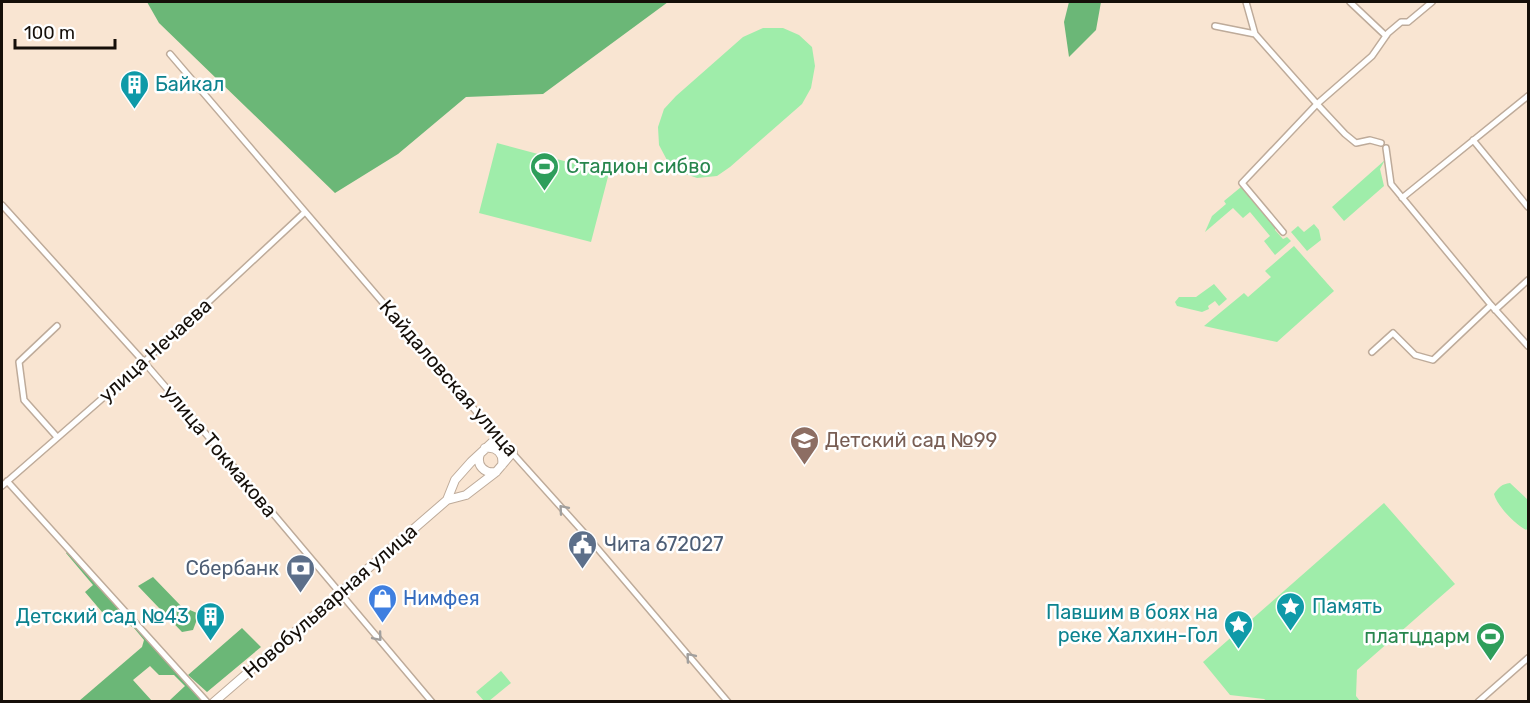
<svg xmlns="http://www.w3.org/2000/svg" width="1530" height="703" viewBox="0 0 1530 703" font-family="Rubik,sans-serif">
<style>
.green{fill:#9fedaa}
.forest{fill:#6bb777}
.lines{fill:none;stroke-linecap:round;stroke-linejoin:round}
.street-casing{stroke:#beab9a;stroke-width:8}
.secondary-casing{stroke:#beab9a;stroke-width:10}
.street{stroke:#fff;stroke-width:5}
.secondary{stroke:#fff;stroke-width:8}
.oneway{stroke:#a19f9d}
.labels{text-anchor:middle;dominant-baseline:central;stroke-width:5;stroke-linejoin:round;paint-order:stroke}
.culture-label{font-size:20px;fill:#0d838f;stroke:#fff;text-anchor:start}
.leisure-label{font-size:20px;fill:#27864d;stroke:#fff;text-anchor:start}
.street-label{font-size:20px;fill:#150f09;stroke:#fff}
.education-label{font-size:20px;fill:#785e54;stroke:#fff;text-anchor:start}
.service-label{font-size:20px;fill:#4e5e75;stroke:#fff;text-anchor:start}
.shop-label{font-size:20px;fill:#366cbe;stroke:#fff;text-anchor:start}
</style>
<rect width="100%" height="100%" fill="#f9e5d2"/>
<path class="green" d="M763,28H783L799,35L812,47L815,66L811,88L802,104L730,167L717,176L697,178L680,172L668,162L659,145L658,127L664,109L676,96L743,37Z
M497,143L609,173L591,242L479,213Z
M1385,160L1380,169L1384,186L1344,221L1332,207Z
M1241,187L1275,227V230L1283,239L1287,237L1291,241L1275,255L1264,241L1270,236L1250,212L1243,218L1233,208L1205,232L1212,216L1226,204L1224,201Z
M1314,224L1319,230L1321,240L1307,251L1291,232L1298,226L1304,232Z
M1294,246L1334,291L1277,342L1204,326L1244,293L1248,297L1271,277L1265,271Z
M1214,284L1227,299L1219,306L1215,301L1208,306L1209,309L1202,312L1177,306L1175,302L1179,297H1196Z
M1510,483L1528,500V528L1526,530C1515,524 1497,506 1494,494C1499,487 1502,484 1510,483Z
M1384,503L1455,584L1357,670L1356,696L1360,701H1267L1264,699L1230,695L1203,662Z
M501,671L511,683L489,701H484L476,692Z"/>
<path class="forest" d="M147,2H668L543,94L466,97L398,154L335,193L159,23Z
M1069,2H1101L1096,30L1069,57L1064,22Z
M68,551L201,699L198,701H171L170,700L185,686L174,675H159L150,666L133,680L152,701H79L142,647L144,640L134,628L116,617L102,612L85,592L93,585L66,553Z
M153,577L181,606L199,614L193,630L182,632L138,586Z
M242,628L261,647L207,692L188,675Z"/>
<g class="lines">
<defs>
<path id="street" d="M1246,2L1255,34
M1350,2L1386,36
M1215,26L1255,34L1317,104L1372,56L1388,33L1401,22H1408L1432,2
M170,54L498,437L586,535L728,702
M1473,140L1528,207
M1386,148L1391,184L1491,305L1528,346
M1402,198L1528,96
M2,205L144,362L195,421L432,702
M1283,232L1242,183L1317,104L1345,134L1356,143L1370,140L1381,143
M1495,310L1528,280
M57,326L19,362L24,400L57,437
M1372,352L1393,333L1415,355L1433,360L1491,305
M7,481L207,702
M2,486L144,362L305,212
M1478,702L1528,658"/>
<path id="secondary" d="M485,448C497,446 504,454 502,465
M480,454C476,465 484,474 496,472
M447,500L466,495L496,472L513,452
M214,702L447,500L455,480L471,462L498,437"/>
</defs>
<use href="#street" class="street-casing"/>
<use href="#secondary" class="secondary-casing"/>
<use href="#street" class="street"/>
<use href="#secondary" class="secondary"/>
</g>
<defs><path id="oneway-chevron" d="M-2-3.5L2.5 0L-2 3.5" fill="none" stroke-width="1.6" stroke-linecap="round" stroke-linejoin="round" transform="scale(1.5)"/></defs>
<g class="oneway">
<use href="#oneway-chevron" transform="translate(563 509) rotate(-131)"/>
<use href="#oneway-chevron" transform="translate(378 637) rotate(50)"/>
<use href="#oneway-chevron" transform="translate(690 657) rotate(-130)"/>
</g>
<defs>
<symbol id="building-pin" viewBox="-11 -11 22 30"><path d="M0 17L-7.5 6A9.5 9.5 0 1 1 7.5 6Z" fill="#0f9aa8" stroke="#fff"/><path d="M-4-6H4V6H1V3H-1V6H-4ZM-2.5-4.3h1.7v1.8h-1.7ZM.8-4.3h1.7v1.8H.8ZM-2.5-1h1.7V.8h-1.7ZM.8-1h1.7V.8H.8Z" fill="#fff"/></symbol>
<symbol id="stadium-pin" viewBox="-11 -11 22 30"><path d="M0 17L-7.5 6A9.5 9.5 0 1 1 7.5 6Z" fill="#2e9e5b" stroke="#fff"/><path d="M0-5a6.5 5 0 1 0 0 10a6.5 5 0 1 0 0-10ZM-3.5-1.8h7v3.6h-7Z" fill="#fff"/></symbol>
<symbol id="school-pin" viewBox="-11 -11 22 30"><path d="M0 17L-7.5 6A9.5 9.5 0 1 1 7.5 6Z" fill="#8d6e63" stroke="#fff"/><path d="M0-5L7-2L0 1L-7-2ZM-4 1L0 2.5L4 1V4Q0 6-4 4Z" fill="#fff"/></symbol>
<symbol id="civic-pin" viewBox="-11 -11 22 30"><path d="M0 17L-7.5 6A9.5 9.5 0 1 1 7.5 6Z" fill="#5c6f8a" stroke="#fff"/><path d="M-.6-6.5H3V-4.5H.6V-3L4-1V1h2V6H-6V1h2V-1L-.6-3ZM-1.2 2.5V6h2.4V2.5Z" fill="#fff"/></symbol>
<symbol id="bank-pin" viewBox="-11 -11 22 30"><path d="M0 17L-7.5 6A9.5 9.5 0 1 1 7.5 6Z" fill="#5c6f8a" stroke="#fff"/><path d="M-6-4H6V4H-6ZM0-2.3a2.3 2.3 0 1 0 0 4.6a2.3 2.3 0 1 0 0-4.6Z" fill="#fff"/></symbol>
<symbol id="shop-pin" viewBox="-11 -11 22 30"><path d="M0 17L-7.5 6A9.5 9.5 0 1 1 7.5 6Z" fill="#3f7fe0" stroke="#fff"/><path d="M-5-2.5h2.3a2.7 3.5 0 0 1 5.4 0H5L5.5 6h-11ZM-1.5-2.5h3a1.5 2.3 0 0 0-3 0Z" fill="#fff"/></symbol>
<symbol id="sight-pin" viewBox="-11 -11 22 30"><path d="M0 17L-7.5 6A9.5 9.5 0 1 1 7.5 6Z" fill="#0f9aa8" stroke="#fff"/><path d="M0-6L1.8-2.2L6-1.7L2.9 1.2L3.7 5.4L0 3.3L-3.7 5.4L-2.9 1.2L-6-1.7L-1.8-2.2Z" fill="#fff"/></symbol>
</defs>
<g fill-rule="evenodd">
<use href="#building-pin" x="118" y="68" width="33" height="45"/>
<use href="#stadium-pin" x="528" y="150" width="33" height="45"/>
<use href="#school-pin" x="788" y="424" width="33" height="45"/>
<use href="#civic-pin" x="566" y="528" width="33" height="45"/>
<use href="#bank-pin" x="284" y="552" width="33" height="45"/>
<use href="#shop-pin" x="366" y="582" width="33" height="45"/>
<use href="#sight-pin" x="1274" y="590" width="33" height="45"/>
<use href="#building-pin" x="194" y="600" width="33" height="45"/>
<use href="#sight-pin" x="1222" y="608" width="33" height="45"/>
<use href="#stadium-pin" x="1474" y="620" width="33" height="45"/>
</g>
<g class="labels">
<g class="culture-label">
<text x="155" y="84">Байкал</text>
<text x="1312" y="606">Память</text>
<text x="1218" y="612" text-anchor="end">Павшим в боях на<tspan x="1218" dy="23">реке Халхин-Гол</tspan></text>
<text x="189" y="616" text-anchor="end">Детский сад №43</text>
</g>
<g class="leisure-label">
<text x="566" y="166">Стадион сибво</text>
<text x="1470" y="636" text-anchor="end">платцдарм</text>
</g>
<g class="street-label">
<text transform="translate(155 350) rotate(-42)">улица Нечаева</text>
<text transform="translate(449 378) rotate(49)">Кайдаловская улица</text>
<text transform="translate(220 451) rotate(50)">улица Токмакова</text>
<text transform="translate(330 601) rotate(-41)">Новобульварная улица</text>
</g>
<g class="education-label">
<text x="825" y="440">Детский сад №99</text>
</g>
<g class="service-label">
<text x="604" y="544">Чита 672027</text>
<text x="279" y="568" text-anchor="end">Сбербанк</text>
</g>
<g class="shop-label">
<text x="403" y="598">Нимфея</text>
</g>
</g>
<rect width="1530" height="703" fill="none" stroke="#150f09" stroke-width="6"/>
<path d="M15 39v9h100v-9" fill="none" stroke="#150f09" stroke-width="3"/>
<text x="24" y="39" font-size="18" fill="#150f09" stroke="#ffffff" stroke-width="4.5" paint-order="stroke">100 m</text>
</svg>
